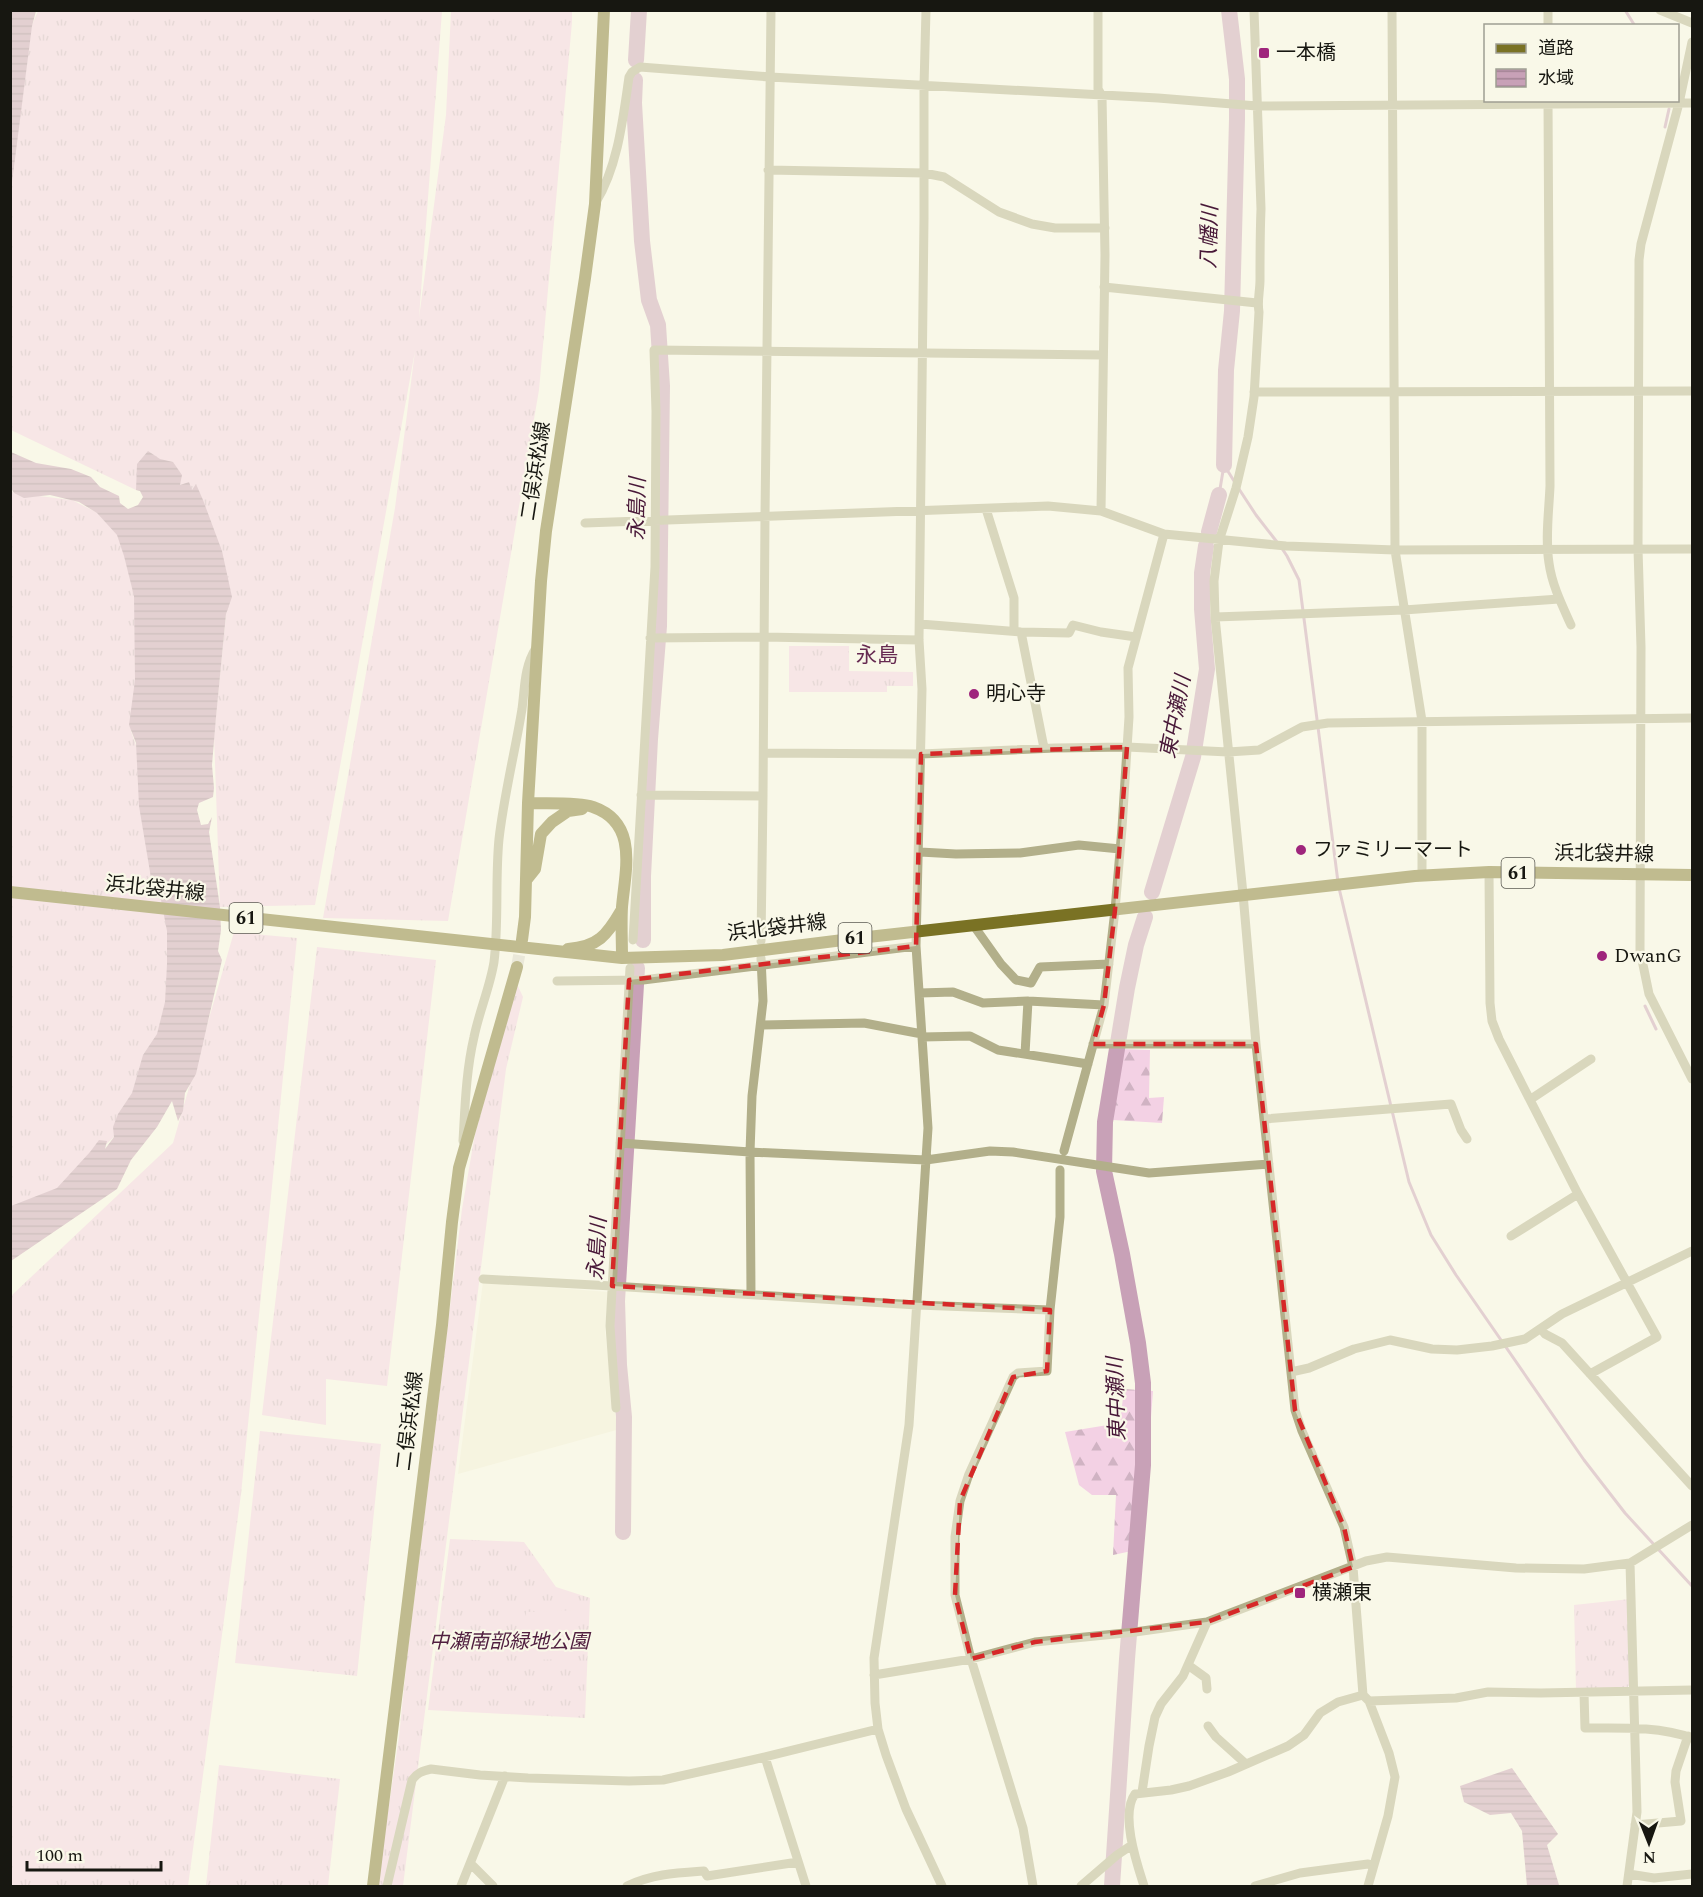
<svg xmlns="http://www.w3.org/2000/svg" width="1703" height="1897" viewBox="0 0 1703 1897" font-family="Spectral,'Noto Sans JP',serif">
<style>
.built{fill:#f1efd7}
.grass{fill:url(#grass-tufts)}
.forest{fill:url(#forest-firs)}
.pitch{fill:#f3d1e4}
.water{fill:url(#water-rules)}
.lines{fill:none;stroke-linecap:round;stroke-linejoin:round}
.stream{stroke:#c8a1b7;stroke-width:3}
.river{stroke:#c8a1b7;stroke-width:16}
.major-tunnel{stroke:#d7d6c8;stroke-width:12;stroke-dasharray:12 6;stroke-linecap:butt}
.minor{stroke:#b2af8a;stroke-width:9}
.major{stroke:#7a7224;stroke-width:12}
.marked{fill:none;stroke:#d62828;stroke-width:4.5;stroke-dasharray:12 8;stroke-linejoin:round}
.poi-dot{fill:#9f257c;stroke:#f9f8e8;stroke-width:2}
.labels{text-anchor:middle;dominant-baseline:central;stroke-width:4.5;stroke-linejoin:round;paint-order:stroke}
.shield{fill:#f9f8e8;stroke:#5b5a52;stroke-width:1.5}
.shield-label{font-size:18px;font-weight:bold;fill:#171711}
.poi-label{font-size:20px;fill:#171711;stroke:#f9f8e8;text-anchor:start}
.street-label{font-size:20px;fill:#171711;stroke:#f9f8e8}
.park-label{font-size:20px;font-style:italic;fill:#512040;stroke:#f9f8e8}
.water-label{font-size:21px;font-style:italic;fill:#481838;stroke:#f9f8e8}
.neighbourhood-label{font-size:21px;fill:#662a51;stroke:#f9f8e8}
</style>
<defs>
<pattern id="grass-tufts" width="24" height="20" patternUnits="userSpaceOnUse" patternTransform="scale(1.5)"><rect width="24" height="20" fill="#f3d1e4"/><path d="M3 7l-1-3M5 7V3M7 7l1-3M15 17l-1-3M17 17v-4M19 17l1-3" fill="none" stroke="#d0b3c3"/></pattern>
<pattern id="forest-firs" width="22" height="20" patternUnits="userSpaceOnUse" patternTransform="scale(1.5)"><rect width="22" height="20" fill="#f3d1e4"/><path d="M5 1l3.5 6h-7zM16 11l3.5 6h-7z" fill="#d0b3c3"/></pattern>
<pattern id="water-rules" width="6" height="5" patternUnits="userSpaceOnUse" patternTransform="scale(1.5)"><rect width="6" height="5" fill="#c8a1b7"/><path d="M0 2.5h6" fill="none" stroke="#a18293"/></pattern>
</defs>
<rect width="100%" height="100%" fill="#f9f8e8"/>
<path class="built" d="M483,1282L608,1292L605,1331L615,1415L620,1429L458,1474Z"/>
<path class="grass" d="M38,11H442L419,318L446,115L451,11H572V22L539,390L448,921L323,918L395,508L415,351L315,905L220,907L214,735L229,584L148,452L136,490L11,430V133L32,25Z
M11,490L14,493L72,500L122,525L154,636L131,731L182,879L175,1013L114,1137L11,1233Z
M789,646H849V671L913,672V686H887V692H789Z
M234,932L297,938L241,1494L188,1886H11V1296L173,1143Z
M317,947L436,960L387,1386L326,1379V1425L262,1415Z
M517,984L523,997L506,1069L403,1886H377L399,1737L407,1657L462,1209L475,1134Z
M260,1431L381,1444L357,1676L235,1663Z
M450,1539L524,1542L556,1587L590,1598L585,1718L428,1710Z
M1630,1599V1684L1627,1688L1576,1690L1574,1605Z
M219,1765L340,1779L328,1886H206Z"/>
<path class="forest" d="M1121,1049L1150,1050L1149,1098L1164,1097L1162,1123L1113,1120Z
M1124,1389L1153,1391L1141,1549L1113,1555L1116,1495H1092L1079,1485L1065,1432L1120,1423Z"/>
<path class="pitch" d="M578,1610L577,1659L527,1660L526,1612Z"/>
<path class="water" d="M11,10L36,11L32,26L11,190Z
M148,451L160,459L173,462L182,475L180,485L189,482L192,490L196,484L203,500L222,551L232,597L226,614L216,717L212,765L214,788L213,797L199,803L197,810L201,825L208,824L212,817L209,832L220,907L221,930L218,951L222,960L196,1074L185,1093L183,1111L178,1121L172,1101L157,1127L131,1160L117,1189L11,1261V1206L57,1188L90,1152L99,1140L107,1141L105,1149L114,1137L113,1127L118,1114L132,1093L143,1055L157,1034L165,1002L167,964V931L161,900L151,878L139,806L136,743L129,725L135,680L134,596L124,556L117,535L97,513L79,502L50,495L24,498L14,493L11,488V452L36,463L71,469L91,477L100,487L119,496L120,503L128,509L138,505L143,497L140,491L136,490L137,464Z
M1512,1768L1558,1834L1547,1845L1559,1885H1573V1886H1527L1522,1831L1511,1813L1490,1815L1464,1802L1460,1786Z"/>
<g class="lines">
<path class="stream" d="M1625,10L1635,26
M1665,127L1669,109
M1239,489L1256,515L1277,542
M1219,495L1224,465L1234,481
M1281,547L1287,556L1299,580L1338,882
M1339,888L1409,1182L1431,1235L1456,1275L1584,1460L1625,1513L1692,1586
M1645,1006L1656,1029"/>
<path class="river" d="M636,60L639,10
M635,80L634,103L642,241L649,300L658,325L662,386L659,626L650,739L643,876V940
M1224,465L1226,370L1232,311L1237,119V79L1229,10
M1209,532L1219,495
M1152,892L1193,757L1207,669L1202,609V573L1206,546
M623,1532L624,1417L619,1365L617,1301L637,968
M1112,1886L1127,1659L1143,1465V1383L1138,1343L1122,1254L1104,1171L1105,1122L1127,988L1136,945L1145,917"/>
<path class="major-tunnel" d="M517,967L522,940"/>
<path class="minor" d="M926,10L924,86V218L919,640L922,689L916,946L928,1128L909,1425L874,1658L875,1703L878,1729L886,1755L906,1809L942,1886
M1098,10V89L1102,96L1105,255L1101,511
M1254,10L1261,209C1260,233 1260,256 1260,280C1260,291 1257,301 1259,312L1254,397L1248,437L1236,488L1219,541L1214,581L1215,617L1243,894L1256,1044L1295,1410L1302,1431L1344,1527L1353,1567L1363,1695L1369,1701L1389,1753L1395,1777L1388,1816L1368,1886
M1392,10L1395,550L1422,721V875
M1660,10L1692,23
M1548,26V10
M1692,42L1679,103L1641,244L1639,260L1638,549L1641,647L1640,950L1649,994L1692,1079
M1548,100L1550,486C1549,511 1545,538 1549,563C1552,585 1562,605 1571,625
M768,170L924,173L944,177L999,212L1032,224L1055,228H1105
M596,202C618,166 623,118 629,77L632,72L640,67L770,77L1158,98L1257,106L1692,103
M1104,287L1257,303
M1254,392L1692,391
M986,509L1014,598V631
M585,523L1048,506L1101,511L1164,534L1286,546L1395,550L1692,549
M1215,617L1404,610L1559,599
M920,624L1021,632L1069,633L1073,625L1101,632L1136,637
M1021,632L1044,748
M650,638L764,637L919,640
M764,753L921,754L1055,748L1127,747L1228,752L1259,750L1302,727L1328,723L1692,718
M641,795L763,796
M920,852L956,854L1020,853L1079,845L1120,849
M1489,872L1490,1003L1492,1021L1499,1039L1578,1194L1657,1337L1590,1374
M974,926L1001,964L1016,980L1031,983L1040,967L1109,964
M633,940L655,567L656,411L654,350L1103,355
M761,941L763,796L765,516L771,10
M557,981L643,980L916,946
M920,993L953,992L983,1003L1028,1001L1104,1005
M761,1025L864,1023L922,1034
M922,1037L970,1036L998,1050L1088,1064
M1093,1044H1256
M1025,1054L1028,1001
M1531,1099L1591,1059
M1265,1119L1451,1104L1461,1130L1467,1139
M463,1141C465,1107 466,1071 474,1037C479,1012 490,987 494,962C499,921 495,880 499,839C504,795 515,752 522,709C525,687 524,667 536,648
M620,1143L750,1152L926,1160L990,1151L1013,1152L1149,1173L1269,1164
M1064,1151L1104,1005L1115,910L1122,828L1129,717L1128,668L1164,534
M1511,1236L1578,1194
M483,1279L612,1286
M612,1286L917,1305L1050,1310L1060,1217V1170
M751,1294L750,1152L752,1096L763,1001L761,958
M1541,1329L1545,1334L1562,1343L1692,1486
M1291,1372L1309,1368L1354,1349L1390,1340L1432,1349L1457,1350L1492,1346L1525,1339L1562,1314L1692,1251
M616,1408L610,1326L630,968
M1188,1665L1206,1678L1207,1689
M874,1675L971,1659L1035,1642L1135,1632L1207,1622L1366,1561L1387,1557L1516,1568L1584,1569L1630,1563L1692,1525
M1584,1693L1585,1728C1621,1728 1658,1726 1692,1738
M1369,1701L1456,1698L1488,1692L1541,1693L1692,1690
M1208,1726L1216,1737L1246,1764
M765,1757L806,1886
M1142,1792L1149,1746L1155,1717L1161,1704L1183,1676L1207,1622
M1635,1825L1681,1821L1675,1782L1676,1771L1688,1736
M471,1864L493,1886
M1629,1874L1654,1878L1692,1874
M387,1886L412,1780C417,1773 422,1771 431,1769L480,1775L528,1778L629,1781L663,1780L752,1760L878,1729
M461,1886L505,1776
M627,1886C653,1874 675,1873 704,1871L707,1876L798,1862
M1033,1886L1023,1828L971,1659L955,1595V1537L960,1501L969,1474L1013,1377L1018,1373L1047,1371L1050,1310
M1081,1886L1117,1855L1132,1845
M1144,1886C1137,1864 1120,1814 1135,1794L1171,1790L1189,1786L1228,1772L1288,1746L1304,1735L1320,1713L1338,1702L1363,1695
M1255,1886L1300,1873L1368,1864L1373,1866
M1627,1886L1637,1812L1630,1563"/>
<path class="major" d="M528,803C545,804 577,802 593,807C639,823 625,871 622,907C621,924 622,941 622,958
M527,879L535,869L541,834L552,822L568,811L582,809
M10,892L622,958L723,955L859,938L1415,876L1489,872L1692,875
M522,940L525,917L528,803L541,581L546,531L585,278L595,204L604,10
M568,949C598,947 607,935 621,911
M373,1886L442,1325L452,1222L459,1168L517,967"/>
</g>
<path d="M0 0H1703V1897H0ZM1127,747L1115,910L1104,1005L1093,1044H1256L1295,1410L1344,1527L1353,1567L1207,1622L1035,1642L971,1659L955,1595L960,1501L1013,1377L1047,1371L1050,1310L612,1286L629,980L916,946L921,754Z" fill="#f9f8e8" fill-opacity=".55" fill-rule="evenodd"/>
<path class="marked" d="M1127,747L1115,910L1104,1005L1093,1044H1256L1295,1410L1344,1527L1353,1567L1207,1622L1035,1642L971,1659L955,1595L960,1501L1013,1377L1047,1371L1050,1310L612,1286L629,980L916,946L921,754Z"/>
<g class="poi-dot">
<rect x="1258" y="47" width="12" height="12" rx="3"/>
<circle cx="974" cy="694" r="6"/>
<circle cx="1301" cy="850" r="6"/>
<circle cx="1602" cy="956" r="6"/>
<rect x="1294" y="1587" width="12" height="12" rx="3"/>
</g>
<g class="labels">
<g class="shield">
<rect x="1501.5" y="858" width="33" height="30" rx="4.5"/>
<rect x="229.5" y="903" width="33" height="30" rx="4.5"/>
<rect x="838.5" y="923" width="33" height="30" rx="4.5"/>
</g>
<g class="shield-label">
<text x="1518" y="873">61</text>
<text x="246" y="918">61</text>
<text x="855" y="938">61</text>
</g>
<g class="poi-label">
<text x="1276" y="53">一本橋</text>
<text x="986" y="694">明心寺</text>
<text x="1313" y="850">ファミリーマート</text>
<text x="1614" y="956">DwanG</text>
<text x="1312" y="1593">横瀬東</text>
</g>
<g class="street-label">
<text transform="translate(536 471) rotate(-81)">二俣浜松線</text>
<text transform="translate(1604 854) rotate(1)">浜北袋井線</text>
<text transform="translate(155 889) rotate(6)">浜北袋井線</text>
<text transform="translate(777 928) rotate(-7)">浜北袋井線</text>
<text transform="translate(410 1421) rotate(-83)">二俣浜松線</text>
</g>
<g class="park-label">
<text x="509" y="1642">中瀬南部緑地公園</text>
</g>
<g class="water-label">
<text transform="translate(1210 237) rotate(-88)">八幡川</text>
<text transform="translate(638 509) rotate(-89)">永島川</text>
<text transform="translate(1176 717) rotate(-79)">東中瀬川</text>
<text transform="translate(598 1249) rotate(-87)">永島川</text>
<text transform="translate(1117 1399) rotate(-92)">東中瀬川</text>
</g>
<g class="neighbourhood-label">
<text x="877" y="656">永島</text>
</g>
</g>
<rect width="1703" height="1897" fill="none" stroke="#171711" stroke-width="24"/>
<rect x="1484" y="24" width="195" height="78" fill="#f9f8e8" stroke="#9f9e92" stroke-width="1.5"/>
<rect x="1496" y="44" width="30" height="9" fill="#7a7224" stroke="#9f9e92" stroke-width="1.5"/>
<text x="1538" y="54" font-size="18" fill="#171711">道路</text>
<rect x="1496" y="69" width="30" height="18" fill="url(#water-rules)" stroke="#9f9e92" stroke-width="1.5"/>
<text x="1538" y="84" font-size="18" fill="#171711">水域</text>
<g transform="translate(1649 1843) rotate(179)" stroke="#f9f8e8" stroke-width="4.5" paint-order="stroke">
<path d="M0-4.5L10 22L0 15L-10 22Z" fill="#171711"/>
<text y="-9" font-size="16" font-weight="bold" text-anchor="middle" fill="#171711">N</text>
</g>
<path d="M27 1861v9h134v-9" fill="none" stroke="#171711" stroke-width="3"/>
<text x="36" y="1861" font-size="18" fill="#171711" stroke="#f9f8e8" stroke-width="4.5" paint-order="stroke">100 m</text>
</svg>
